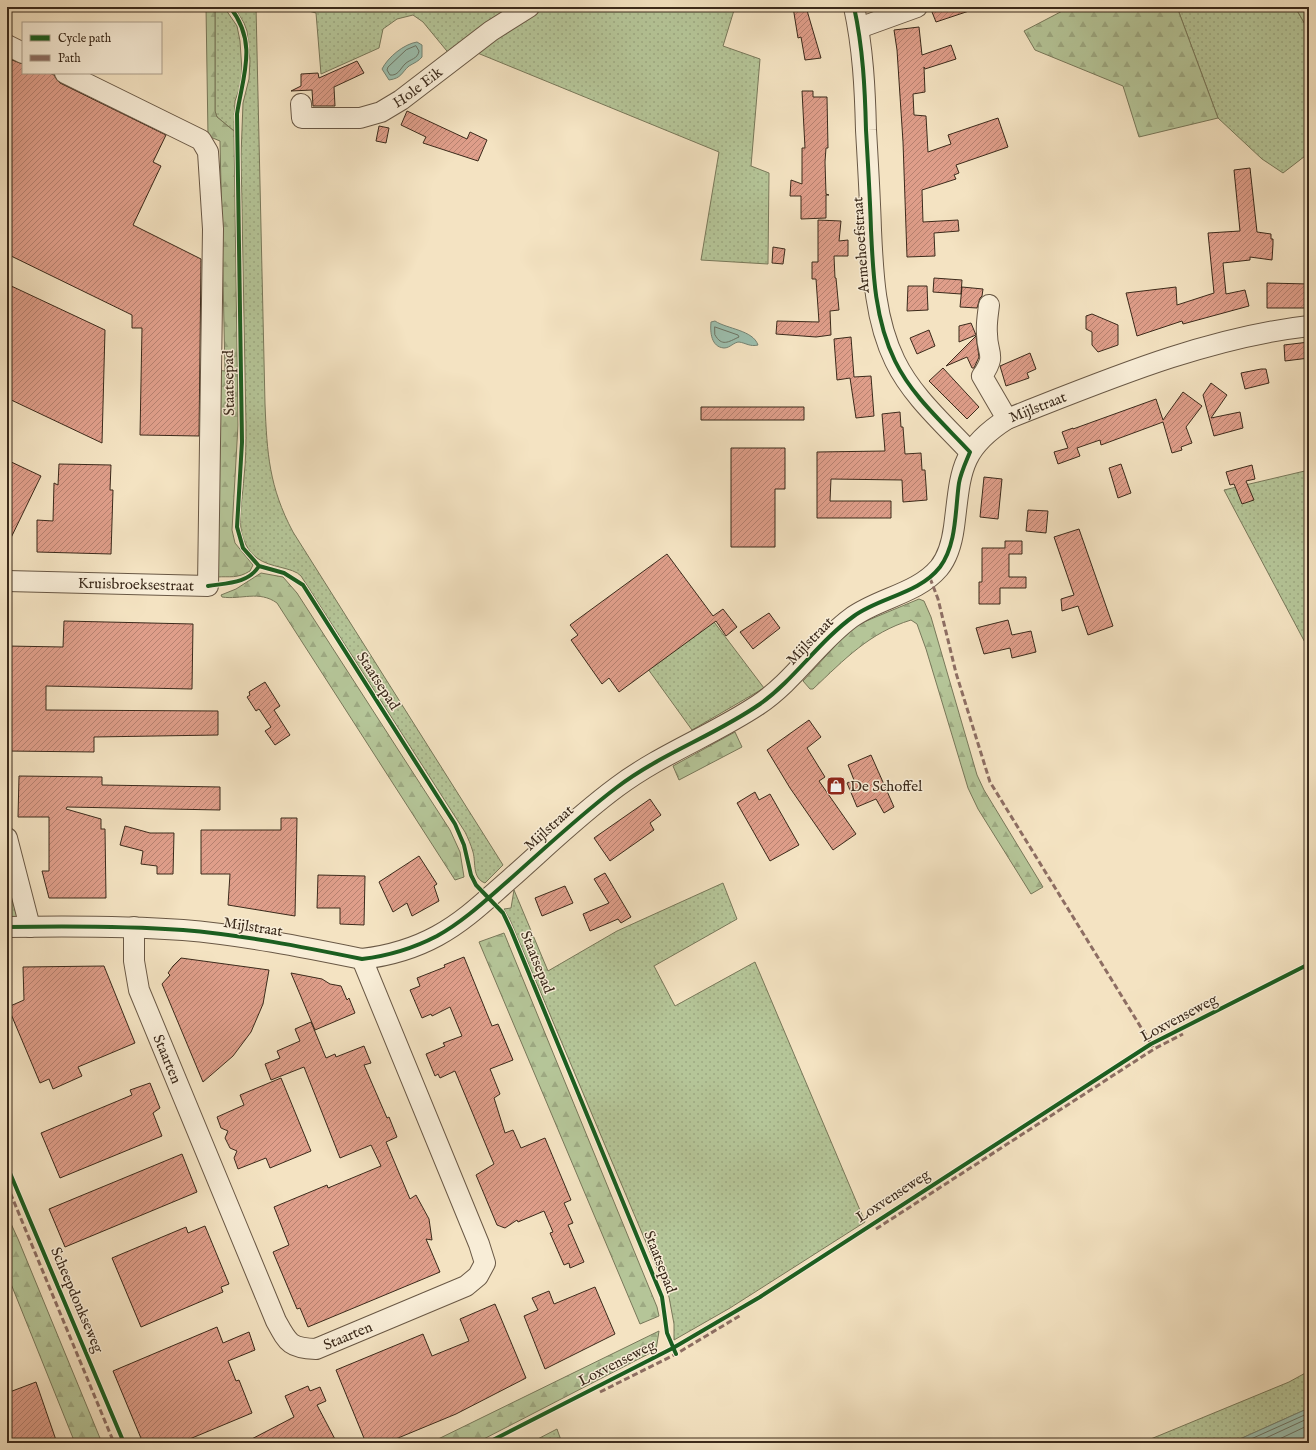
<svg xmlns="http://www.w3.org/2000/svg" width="1316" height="1450" viewBox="0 0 1316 1450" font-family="'IM FELL English',serif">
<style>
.grass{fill:url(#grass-dots);stroke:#78785a}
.forest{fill:url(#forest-firs);stroke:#78785a}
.park{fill:url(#park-tufts);stroke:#78785a}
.water{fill:#9cbfae;stroke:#758373}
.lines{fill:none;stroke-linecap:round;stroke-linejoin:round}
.shore{stroke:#6c7464;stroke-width:1}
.building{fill:url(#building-hatch);stroke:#3b2a1b}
.minor-casing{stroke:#695845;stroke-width:22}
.minor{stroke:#f8edd7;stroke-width:20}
.quiet{stroke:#8d6e63;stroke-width:3;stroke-dasharray:6 3;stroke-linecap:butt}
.cycleway-casing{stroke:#f8edd7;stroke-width:6}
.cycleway{stroke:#1b5e20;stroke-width:4}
.labels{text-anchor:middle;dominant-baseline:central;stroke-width:3;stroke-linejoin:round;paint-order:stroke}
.street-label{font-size:15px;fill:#3b2a1b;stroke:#f8edd7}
.poi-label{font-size:15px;fill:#3b2a1b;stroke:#f8edd7;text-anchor:start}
</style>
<defs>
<pattern id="grass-dots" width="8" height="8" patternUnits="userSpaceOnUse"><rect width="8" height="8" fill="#b5c598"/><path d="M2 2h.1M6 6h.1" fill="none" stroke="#9da982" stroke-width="1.8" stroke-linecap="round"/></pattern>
<pattern id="forest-firs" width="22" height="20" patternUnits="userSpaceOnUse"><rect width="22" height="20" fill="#b5c598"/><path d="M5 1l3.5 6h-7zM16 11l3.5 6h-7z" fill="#9da982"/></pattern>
<pattern id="park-tufts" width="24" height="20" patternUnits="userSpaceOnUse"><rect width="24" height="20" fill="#b5c598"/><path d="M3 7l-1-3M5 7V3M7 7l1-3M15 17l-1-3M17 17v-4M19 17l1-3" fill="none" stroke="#9da982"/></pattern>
<pattern id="building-hatch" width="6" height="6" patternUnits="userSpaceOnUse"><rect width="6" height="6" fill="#df9e8a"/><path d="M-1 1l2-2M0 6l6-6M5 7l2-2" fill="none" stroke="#b68170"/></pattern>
</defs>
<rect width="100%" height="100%" fill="#f4e3c2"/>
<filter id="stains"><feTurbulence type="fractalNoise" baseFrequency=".005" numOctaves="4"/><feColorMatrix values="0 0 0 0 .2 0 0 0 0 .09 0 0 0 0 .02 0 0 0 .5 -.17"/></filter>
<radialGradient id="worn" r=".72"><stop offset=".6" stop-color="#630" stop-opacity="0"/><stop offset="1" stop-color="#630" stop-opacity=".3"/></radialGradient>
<path class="grass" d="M215,7H224L237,26L240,41L242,71L240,87L235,101L234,131L217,117L215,111Z
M234,7H256L265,404C267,453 269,487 293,532L503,865L485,883C472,878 476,863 473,852C471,845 468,838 465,832L301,576C293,567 270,568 257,558C248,552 242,539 241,529C239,512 243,494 244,477C246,460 246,443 246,425L241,156L243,103L249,79L250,61L247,31L244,23Z
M294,7H519L451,56L423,22L413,15L397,19L383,29L379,48L321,74L316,13Z
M540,7H735L723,46L760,59L751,166L769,173L768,264L701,260L719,152L475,52Z
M1177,7H1295L1309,31V153L1283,173L1262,159L1218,118Z
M1309,470V650L1224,490Z
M705,610L764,688L692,730L640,658Z
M7,883L11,884L18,914L15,918L7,920Z
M723,883L737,919L654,966L675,1006L755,962L865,1222L730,1308L674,1340V1324L669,1297L511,922L504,909L511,908L514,890L548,971L617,931Z
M1309,1371V1408L1231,1443H1141L1289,1382Z
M557,1429L562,1443H530Z"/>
<path class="forest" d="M206,7H215V111L217,117L234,131L238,425L232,530L235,543L253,565L250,571C237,579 230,576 217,577L215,370L225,371L220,141L208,136Z
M1070,7H1177L1218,118L1139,137L1123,86L1035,50L1024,31Z
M261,573L283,577L297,593L450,830L460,852L464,877L455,880L277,603C259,590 241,600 222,597L221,595L236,589Z
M919,599L924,601L931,617L977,775L984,790L1043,887L1031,894L978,809L968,788L926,649L917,624L911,620C869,633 845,659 813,689H810L803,681L846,634L859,624Z
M735,732L742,747L679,780L673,766Z
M504,933L657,1307L659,1316L640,1324L479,942Z
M7,1215L18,1239L102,1443H75L7,1274Z
M659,1331L656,1350L476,1443H430Z"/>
<path class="park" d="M1295,7H1309V31Z"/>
<path class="water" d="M417,42L422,45V57C419,61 414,63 409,66C401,73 402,78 389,80L382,69C388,57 404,44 417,42Z
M715,321C727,329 753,330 758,345C750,347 746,343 739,342C734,342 730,348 724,348C711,347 710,332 711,322Z
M1309,1408V1443H1231Z"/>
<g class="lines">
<path class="shore" d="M416,46L419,51C418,59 410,59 405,64C400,69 398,76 390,75L387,70L388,67L406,50Z
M715,327L738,335L739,337C728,342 722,347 715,335Z
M1242,1443L1309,1413
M1255,1443L1309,1418
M1271,1443L1309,1425"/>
</g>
<path class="building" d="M793,7H806L821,58L805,60L801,37L798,38Z
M930,7H975V9L936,22Z
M919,27L922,55L951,45L956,59L925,69L924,67L925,92L913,94L914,115L926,116L928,152L951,144L948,135L998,118L1008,147L956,165L959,173L954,175L956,179L922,190L923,222L958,220L959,231L934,233L935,256L907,257L903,142L897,50L894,30Z
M12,60L23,64V73H50L54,75L60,83L166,135L153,162L161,166L133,225L201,259L199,436L140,435L142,328H132V315L7,254V69Z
M357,61L364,73L334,87L335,106H313L312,90L291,91L301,86V74L318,73L319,78Z
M802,91H813V97H827L828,148H826L825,162L826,194L829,195H826V218L801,219V196H790L791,180L802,184V148H805Z
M407,111L467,139L470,132L487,140L478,161L423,143L426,137L401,125Z
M379,126L389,128L386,143L376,141Z
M1250,168L1257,232L1271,234V239H1273V244L1272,260L1250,257V260L1223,263L1226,294L1245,290L1249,306L1183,324L1182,321L1137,336L1126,293L1176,287L1177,305L1214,293L1208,233L1240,231L1234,170Z
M818,220L841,221L839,241L848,240V256H834L835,278H836L839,310L830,311L831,335L816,337L776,334L777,321L819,322L816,279H812V262H818Z
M773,247L785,249L783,264L772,263Z
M934,278L962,280L961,294L933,292Z
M1267,283L1309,284V308H1267Z
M7,284L105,330L102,443L7,398Z
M908,286H927L928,310L907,311Z
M962,287L983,289L982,296L980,298L977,308L960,307Z
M1092,314L1118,325V345L1098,352L1092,345V332L1086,329V316Z
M971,323L976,335L959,342V326Z
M929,330L935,346L917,354L910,338Z
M976,336L979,357L974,368H972L967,357L946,366Z
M851,337L854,377L871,376L874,416L856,418L850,378L837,380L834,339Z
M1309,342V358L1285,361L1284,345Z
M1030,353L1036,369L1027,373L1029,378L1006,386L1000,366Z
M943,368L979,407L967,419L929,381Z
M1261,369H1266L1269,383L1245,389L1241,373Z
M1211,383L1227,395L1211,418L1240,412L1243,428L1214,436L1203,395Z
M1183,392L1202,406L1186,427L1192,443L1181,447L1182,450L1172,453L1163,422L1101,445L1100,440L1077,448L1080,456L1058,464L1054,452L1068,448L1062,432L1073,428V429L1156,399L1163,420Z
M701,407H804V420H701Z
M900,412L901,427H903L905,454L921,453L922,470H925L927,500L903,502L902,480L831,479L830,501H891V518H817V452L885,451L882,414Z
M731,448H785V489H775V547H731Z
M7,460L41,476L7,546Z
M59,464L111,465L110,490H113L111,554L37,552V520L53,521L54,483L58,485Z
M1121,464L1131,493L1118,498L1109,468Z
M1252,465L1255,479L1246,481L1254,500L1242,504L1234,484L1230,485L1226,472Z
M984,477L1002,479L998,519L980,517Z
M1028,510L1048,511L1046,533L1026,531Z
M1079,529L1113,626L1088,635L1078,606L1062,611L1061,599L1074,595L1054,537Z
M1005,541H1022V554H1009V577H1026V588H1000V604H979V582H982V548H1005Z
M667,554L713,616L723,609L737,627L726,636L716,621L619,692L609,678L602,684L571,640L578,635L570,625Z
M769,613L780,628L753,649L740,632Z
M1008,620L1012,635L1031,631L1036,652L1012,658L1010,648L984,654L976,628Z
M64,621L193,624L192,689L46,686V710L218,711V735L94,737V752L7,751V646L63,647Z
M265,682L280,706L274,710L290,735L275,745L265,731L271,727L259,709L256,711L247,697L250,695L249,692Z
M809,720L821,737L807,748L825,777L819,781L856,834L833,850L790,788L767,750Z
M871,755L894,807L884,813L876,799L857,807L847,783L854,780L848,765Z
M19,776L102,777V785L220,787V810L67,807L66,809L101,819V829H105L106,898H49L42,871H49V817H18Z
M755,792L759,800L770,794L799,845L770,861L737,803Z
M650,799L661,815L650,823L654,830L610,861L594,838Z
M281,818H297L295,916L228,905L230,874H201V830H281Z
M125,826L150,833H174L173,874H157V866L141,864L143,851L120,845Z
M419,856L437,884L434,886L439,901L412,916L407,903L393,912L379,882Z
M605,873L631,917L621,923L618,919L590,931L583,914L609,903L594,879Z
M318,875L365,876L364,925L340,924V908H317Z
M565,886L573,903L542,916L535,898Z
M464,957L492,1026L498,1024L513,1060L490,1069L500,1094L494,1098L505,1133L513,1130L521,1148L545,1138L571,1200L564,1203L573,1223L568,1225L584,1262L570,1268L569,1263L564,1265L550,1233L553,1232L544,1211L518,1222L517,1220L505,1228L497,1225L476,1175L494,1164L490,1155L455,1071L440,1078L438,1074L435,1076L426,1054L445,1046L443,1043L462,1036L450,1007L432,1016L431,1014L422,1018L410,990L420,986L417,978L445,967L444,965Z
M181,958L269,970L263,1004L251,1032L233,1056L203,1082L162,984L170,975L168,973L173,966Z
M104,966L135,1043L78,1067L82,1076L53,1089L49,1079L40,1083L8,1007L24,1000L23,967Z
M291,973L322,979L330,984L341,986L347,1000L349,998L355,1013L315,1030Z
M311,1022L326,1058L335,1054L336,1057L364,1046L371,1063L364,1065L387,1118L389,1117L397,1137L386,1142L410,1199L416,1195L429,1219L432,1240L426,1239L440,1272L308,1327L300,1308L297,1309L273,1252L289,1245L274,1207L327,1185L328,1188L381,1166L371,1145L340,1158L304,1067L271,1080L265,1064L280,1058L277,1051L300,1041L295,1029Z
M281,1078L311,1151L270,1168L266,1158L238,1169L234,1158L237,1151L230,1148L225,1138L228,1131L221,1128L217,1117L244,1105L240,1095Z
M150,1083L160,1108L153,1113L162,1136L60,1178L41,1133L132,1095L130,1090Z
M182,1154L197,1192L65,1247L49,1209Z
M205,1226L229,1284L221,1287L223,1292L141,1327L112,1258L186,1227L188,1233Z
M595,1287L615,1334L545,1369L524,1316L538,1310L532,1298L549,1291L554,1304Z
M495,1304L526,1378L456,1414L386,1443H366L336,1370L423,1334L432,1356L469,1341L460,1319Z
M217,1327L223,1343L249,1332L255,1350L228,1361L236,1381L239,1380L252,1413L180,1443H143L113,1371Z
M36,1382L57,1443H7V1393Z
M308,1386L310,1391L320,1387L326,1401L317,1405L337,1443H244L294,1417L285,1396Z"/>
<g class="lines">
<defs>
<g id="minor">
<path d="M854,7C863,48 865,89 866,130C868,164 870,197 871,230C873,274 875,320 895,361C912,396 943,423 970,452"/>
<path d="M859,28L917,7"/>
<path d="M7,45L23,53"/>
<path id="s1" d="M301,104L302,118H360L381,112L401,100L491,31L529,7"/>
<path d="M989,305C988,314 986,324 987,334C987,355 997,354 982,376L1007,419"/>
<path id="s2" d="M7,581L208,586L213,229L208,152L201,140L65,73"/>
<path d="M7,838L30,927"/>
<path id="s3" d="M7,927C65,926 124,926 183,930C243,935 303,947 362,959C387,956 415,948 437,936C465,921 487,899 510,879C545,848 579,815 617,787C661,754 713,735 758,705C794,681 817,643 851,618C878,598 917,594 939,568C948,557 952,542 954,527C961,474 958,450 1007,419C1104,381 1204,338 1309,326"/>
<path id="s4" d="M134,927V961L139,990L276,1321C288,1343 290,1348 316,1349L466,1286L478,1276L485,1263L479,1244L362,959"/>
</g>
</defs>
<use href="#minor" class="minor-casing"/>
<use href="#minor" class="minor"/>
<path class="quiet" d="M930,578L938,599L956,673L990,782L1153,1047
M7,1185L114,1443
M876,1229L1154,1049L1183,1034
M600,1392L676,1354L741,1315"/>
<defs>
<path id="cycleway" d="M230,7C258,43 243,75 237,114L242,442L237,527L243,548L259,566L284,573L303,585L455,824L464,845L471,875L476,885L503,913L511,930L662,1297L667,1333L676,1354
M208,586C226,583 248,584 259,566
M7,927C65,926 124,926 183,930C243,935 303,947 362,959C387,956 414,948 437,936C464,921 486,900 509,880C544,849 579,816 616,788C660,754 714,736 760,704C795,679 819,641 854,616C880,597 919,594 940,567C957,544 955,510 959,483C961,472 966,462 970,452C943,423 912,396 895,361C875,320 873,274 871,230C870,197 868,164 866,130C865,89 863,48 854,7
M7,1166L124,1443
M487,1443L673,1348L760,1297L1151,1044L1309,964"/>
</defs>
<use href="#cycleway" class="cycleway-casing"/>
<use href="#cycleway" class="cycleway"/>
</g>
<defs>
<symbol id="shop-square" viewBox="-11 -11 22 22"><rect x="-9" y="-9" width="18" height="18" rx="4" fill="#8f2418" stroke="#f8edd7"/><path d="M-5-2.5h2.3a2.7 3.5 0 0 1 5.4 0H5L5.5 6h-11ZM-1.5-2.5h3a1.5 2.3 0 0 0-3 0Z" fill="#fff"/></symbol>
</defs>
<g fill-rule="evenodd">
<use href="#shop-square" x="825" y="775" width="22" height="22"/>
</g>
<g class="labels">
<g class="street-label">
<text stroke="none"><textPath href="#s1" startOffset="138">Hole Eik</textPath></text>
<text transform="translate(861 245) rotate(-94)">Armehoefstraat</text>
<text transform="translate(229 383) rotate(-91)">Staatsepad</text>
<text stroke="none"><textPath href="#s3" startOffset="1267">Mijlstraat</textPath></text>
<text stroke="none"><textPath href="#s2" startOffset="129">Kruisbroeksestraat</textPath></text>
<text transform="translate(810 641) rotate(-46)">Mijlstraat</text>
<text transform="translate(378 681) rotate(57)">Staatsepad</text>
<text transform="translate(549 828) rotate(-42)">Mijlstraat</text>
<text transform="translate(253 927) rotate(9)">Mijlstraat</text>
<text transform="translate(537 962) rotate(68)">Staatsepad</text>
<text transform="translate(1179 1018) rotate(-28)">Loxvenseweg</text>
<text stroke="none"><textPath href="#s4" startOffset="138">Staarten</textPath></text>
<text transform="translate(893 1196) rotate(-33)">Loxvenseweg</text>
<text transform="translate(660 1262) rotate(69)">Staatsepad</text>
<text transform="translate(77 1300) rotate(67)">Scheepdonkseweg</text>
<text stroke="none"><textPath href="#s4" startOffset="509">Staarten</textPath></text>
<text transform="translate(617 1363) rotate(-27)">Loxvenseweg</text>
</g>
<g class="poi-label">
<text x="850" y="786">De Schoffel</text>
</g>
</g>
<rect width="1316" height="1450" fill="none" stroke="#f4e3c2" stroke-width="24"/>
<rect x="8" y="8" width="1300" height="1434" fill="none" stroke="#3b2a1b" stroke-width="2"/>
<rect x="12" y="12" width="1292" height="1426" fill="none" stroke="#3b2a1b"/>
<rect x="22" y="22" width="140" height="52" fill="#f8edd7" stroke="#ac9f8c"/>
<rect x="30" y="35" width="20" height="6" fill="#1b5e20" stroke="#ac9f8c"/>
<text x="58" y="42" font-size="12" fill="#3b2a1b">Cycle path</text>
<rect x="30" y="55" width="20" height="6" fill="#8d6e63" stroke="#ac9f8c"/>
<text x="58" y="62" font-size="12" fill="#3b2a1b">Path</text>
<rect width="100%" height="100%" filter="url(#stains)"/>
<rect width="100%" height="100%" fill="url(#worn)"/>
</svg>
